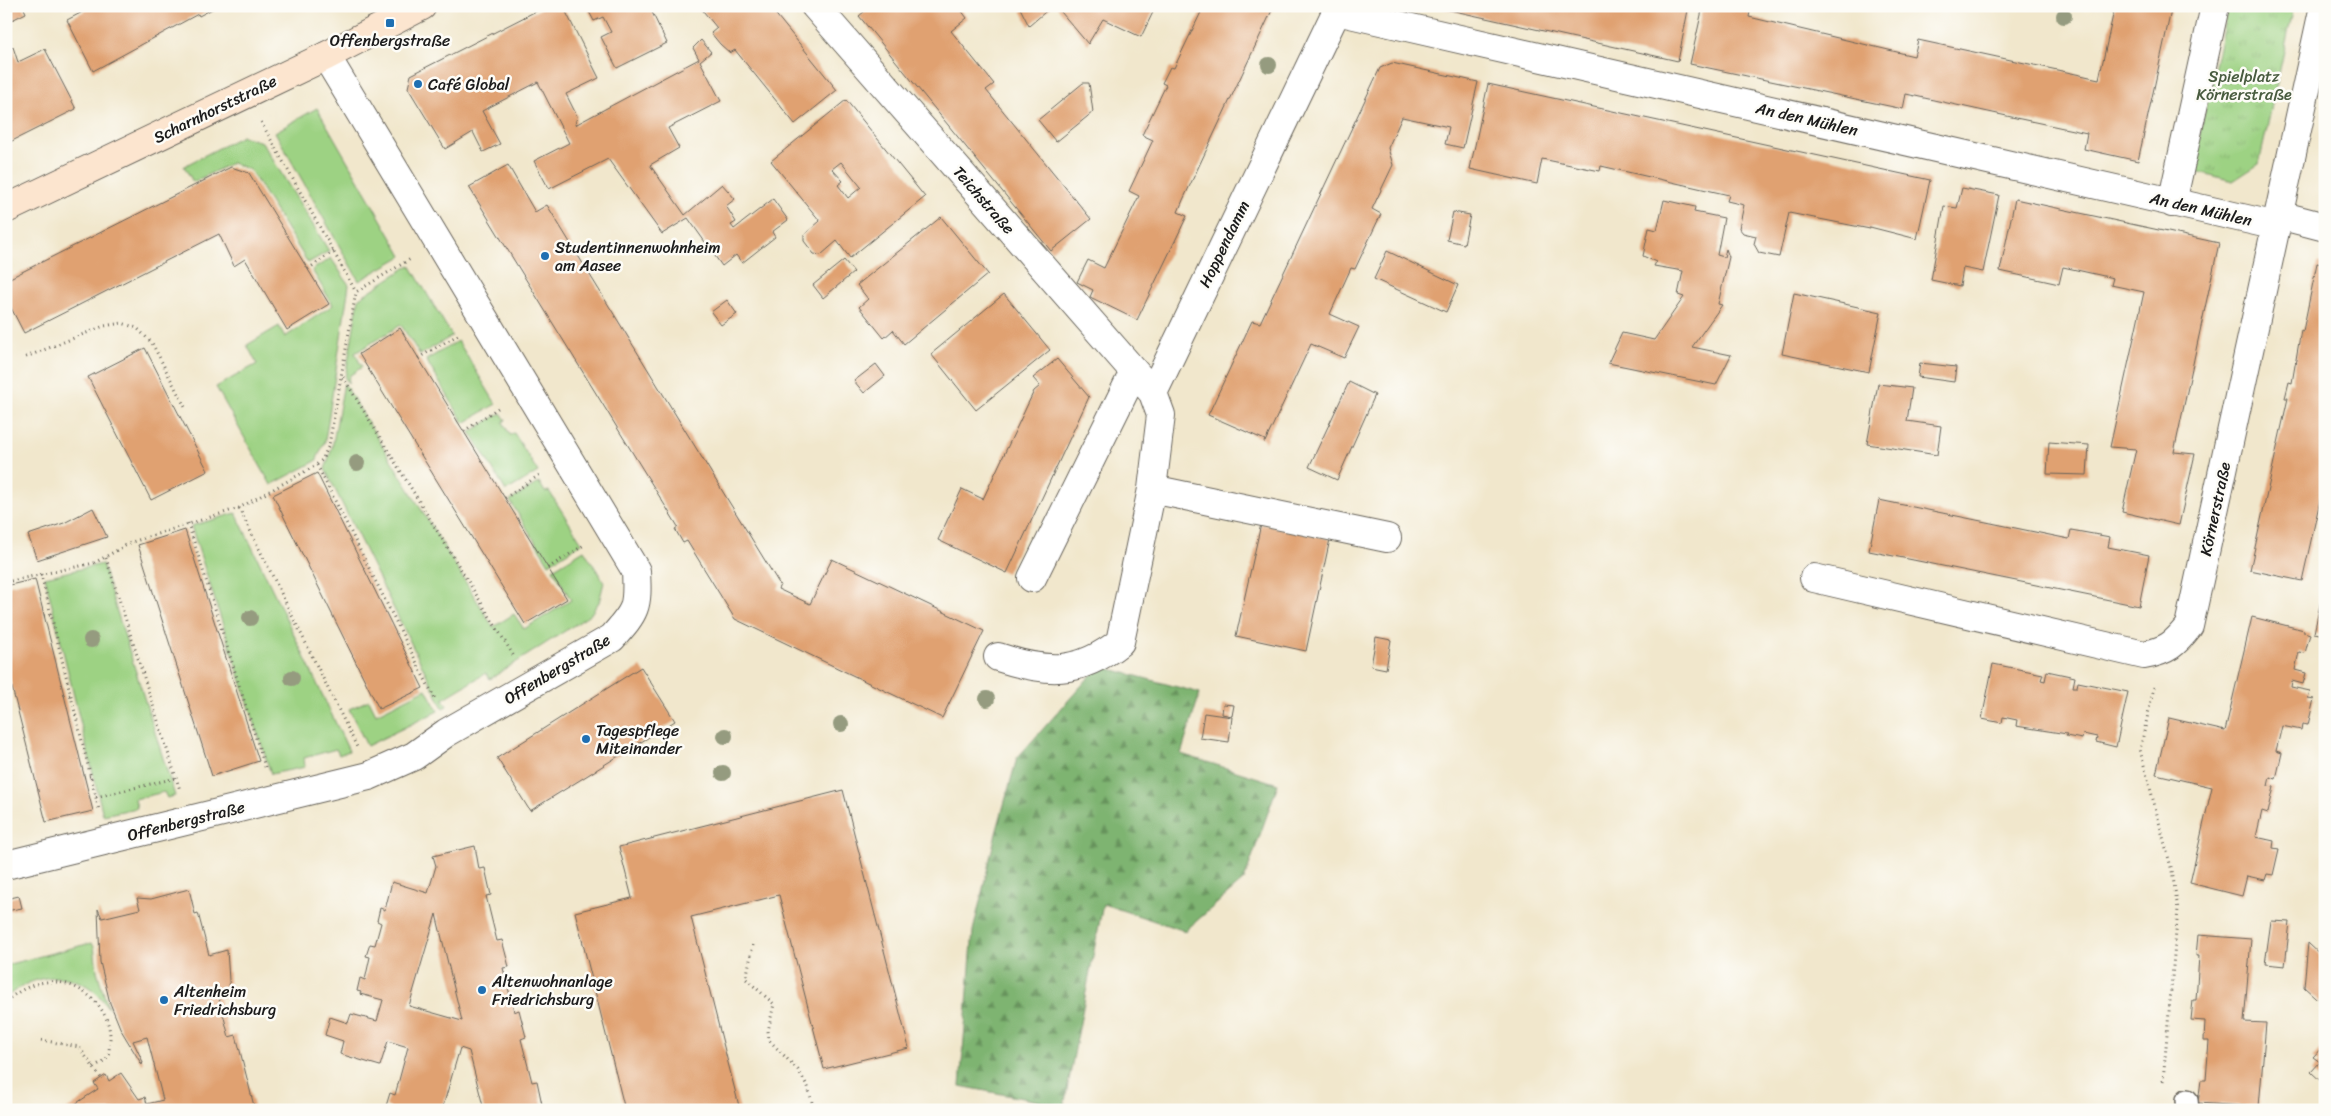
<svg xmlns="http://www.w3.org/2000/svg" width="2331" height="1116" viewBox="0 0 2331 1116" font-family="Sriracha,sans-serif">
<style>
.grass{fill:#9dd283;stroke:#5c7750}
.forest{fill:url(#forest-firs);stroke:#4d6846}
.park{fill:url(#park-tufts);stroke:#5c7750}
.building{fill:#e0a171;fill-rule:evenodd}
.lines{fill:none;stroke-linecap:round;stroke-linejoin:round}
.lane-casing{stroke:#67635a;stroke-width:24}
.street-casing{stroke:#67635a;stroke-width:30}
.secondary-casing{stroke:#67635a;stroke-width:30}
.path{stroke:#67635a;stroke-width:3;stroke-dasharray:1 4;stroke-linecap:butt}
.lane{stroke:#fff;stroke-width:21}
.street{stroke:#fff;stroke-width:28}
.secondary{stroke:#fce5cf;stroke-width:28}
.tree{fill:#959b7f}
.poi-dot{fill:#1f6fb2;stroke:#fdfcf7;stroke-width:2}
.labels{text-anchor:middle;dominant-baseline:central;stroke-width:5;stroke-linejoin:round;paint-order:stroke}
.poi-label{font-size:16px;fill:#1c1c1c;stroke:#fdfcf7;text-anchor:start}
.park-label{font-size:16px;fill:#495c40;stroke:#fdfcf7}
.street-label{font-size:16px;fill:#1c1c1c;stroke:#fdfcf7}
</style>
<defs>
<pattern id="forest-firs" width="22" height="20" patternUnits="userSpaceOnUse" patternTransform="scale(1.25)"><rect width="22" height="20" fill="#7eb471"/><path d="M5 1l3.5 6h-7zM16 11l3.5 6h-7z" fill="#66925c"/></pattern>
<pattern id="park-tufts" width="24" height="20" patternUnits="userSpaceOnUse" patternTransform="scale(1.25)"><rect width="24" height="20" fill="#9dd283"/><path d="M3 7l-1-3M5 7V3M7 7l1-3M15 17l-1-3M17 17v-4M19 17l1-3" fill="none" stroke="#87b471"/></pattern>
</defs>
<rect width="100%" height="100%" fill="#fdfcf7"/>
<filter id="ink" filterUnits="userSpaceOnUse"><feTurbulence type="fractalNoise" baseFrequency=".02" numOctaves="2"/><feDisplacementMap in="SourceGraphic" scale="10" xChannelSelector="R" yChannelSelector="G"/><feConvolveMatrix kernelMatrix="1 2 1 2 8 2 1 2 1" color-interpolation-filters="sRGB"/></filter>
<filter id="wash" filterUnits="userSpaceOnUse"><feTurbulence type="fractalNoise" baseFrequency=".0096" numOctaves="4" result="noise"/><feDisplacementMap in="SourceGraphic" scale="20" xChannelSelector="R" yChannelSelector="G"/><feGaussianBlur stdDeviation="1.12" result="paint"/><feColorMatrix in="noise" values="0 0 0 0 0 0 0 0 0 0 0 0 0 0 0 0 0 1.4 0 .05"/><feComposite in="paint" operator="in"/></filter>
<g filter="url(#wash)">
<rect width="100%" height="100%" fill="#f1e7cc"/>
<path class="grass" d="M317,108L402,256L359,281L275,132Z
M242,136L262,142L329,251L308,263L250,170L232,163L193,182L184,166Z
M331,258L349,285L325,441L316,461L271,485L216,387L257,364L247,345L279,326L285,337L333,305L312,270Z
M410,265L452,336L420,355L401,325L355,353L362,367L349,376L348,383L345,378L359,298Z
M458,341L496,404L464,423L426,360Z
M344,383L493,627L514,614L524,629L571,600L553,569L584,550L604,582L599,602L590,615L490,679L486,673L443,699L447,706L443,708L325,469L332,448Z
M501,413L506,420L503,422L510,435L514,433L538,472L506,491L470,432Z
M539,482L545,492L549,491L582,543L549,564L510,501Z
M236,513L349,751L339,755L336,749L304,758L305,767L271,774L191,526Z
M102,564L175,796L167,798L164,792L135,799L137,808L103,815L45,577Z
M426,689L438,711L367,746L349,709L369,700L376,714Z
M91,943L94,946L97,971L108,1008C85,970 41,969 9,995L6,993V965Z"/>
<path class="forest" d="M1099,666L1200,693L1181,754L1278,784L1244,880L1185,931L1103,904L1064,1106L960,1086L973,931L995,837L1017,758Z"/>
<path class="park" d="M2228,6H2294L2259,164L2233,181L2192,170Z"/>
<g id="blocks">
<path class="building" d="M6,6H23L26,13L6,23Z
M94,6H218L199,16L198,14L93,71L67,20Z
M546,6H563L599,78L566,94L577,116L575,125L699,59L693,48L701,40L711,52L700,61L721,101L668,128L679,148L650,165L685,215L722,184L735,199L726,206L736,222L731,225L734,229L773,199L788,220L772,232L775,237L742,263L736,255L722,266L688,218L662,234L608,159L549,189L534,161L569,143L538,82L482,111L500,144L483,152L473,132L445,149L408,88L411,75Z
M586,6H649L667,43L617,68L601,37L611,32L603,17L594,21Z
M699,6H769L837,90L795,124L735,50L730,53L720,44L711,33L717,28Z
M871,6H958L967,18L951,31L994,84L986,90L1091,219L1051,251L859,16Z
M1019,6H1052L1029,26Z
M1056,6H1156L1141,37L1103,19L1088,44Z
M1204,6H1274L1183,200L1178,212L1187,216L1137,320L1090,297L1093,290L1077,282L1088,260L1104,268L1139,196L1129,191L1153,140L1142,135L1166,85L1162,83L1170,67L1174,68Z
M1432,6H1672L1688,10L1678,61Z
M1703,6H1751L1749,17L1914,56L1918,40L2099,79L2115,6H2172L2138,161L2084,149L2087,133L2016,118L1906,94L1903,109L1690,64Z
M13,47L18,62L45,49L76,109L6,144V50Z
M1392,63L1478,82L1463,148L1445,144L1449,127L1402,117L1388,148L1393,165L1372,209L1381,214L1355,269L1351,268L1330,314L1359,327L1344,358L1311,344L1265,442H1264L1265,440L1208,415L1252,321L1260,323L1380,68Z
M1083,83H1089L1093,112L1056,142L1038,120Z
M1488,84L1930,180L1917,239L1870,227V229L1789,213L1779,257L1759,253L1754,244L1756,236L1743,233L1739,228L1744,205L1727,201L1729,195L1601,166L1600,171L1542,159L1537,184L1470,169Z
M846,100L925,197L850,258L837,241L821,255L814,254L804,241V235L820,221L771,161ZM841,162L861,187L848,198L838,185L843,181L832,169Z
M508,165L535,212L547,205L780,585L778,589L810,604L832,559L984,631L942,718L735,619L687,541L683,543L675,529L678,527L677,525L469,187Z
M231,167L249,173L329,304L287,330L245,259L234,266L219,234L24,333L6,298V280Z
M1962,188L1999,195L1983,272L1963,268L1960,286L1931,280L1944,206L1957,208Z
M2015,199L2219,243L2174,452L2195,454L2179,525L2122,512L2136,449L2110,447L2144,292L2111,285L2113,278L2063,267L2059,284L2000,271Z
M1664,200L1695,207L1694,212L1724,218L1717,255L1724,257L1726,249L1729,257L1718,304L1722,305L1692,347L1731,355L1716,385L1608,363L1622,333L1654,340L1684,297L1678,295L1683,271L1654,266L1656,262L1643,256L1649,228L1657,230Z
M1453,212L1470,215L1464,244L1447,240Z
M941,217L988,274L904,344L893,330L884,338L859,307L868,299L857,285Z
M1387,251L1458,285L1446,312L1374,279Z
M844,260L854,272L823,298L813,285Z
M2317,263L2325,265V478L2302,581L2250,570L2288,398H2285L2289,382L2292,383L2301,330L2303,331Z
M1794,293L1881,312L1869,372L1782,354Z
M1004,294L1050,350L976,410L931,354Z
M727,300L737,314L721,325L711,312Z
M400,328L567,599L525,624L359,354Z
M145,348L208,471L151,500L88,377Z
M1057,359L1089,397L1007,573L938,540L962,489L983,499L1034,391L1040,386L1033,378Z
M1920,363L1956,367L1954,382L1918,377Z
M876,364L885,376L864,393L854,381Z
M1349,382L1375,395L1337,480L1309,467Z
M1878,384L1912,388L1907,421L1941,426L1937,455L1867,444Z
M2049,442L2089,445L2087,475L2047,474Z
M317,473L423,688L379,709L273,495Z
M1879,500L2069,539L2071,530L2110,537L2108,547L2149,555L2139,606L1869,551Z
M93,508L107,537L37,560L28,535L64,523Z
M1261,524L1330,539L1306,651L1236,636Z
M185,530L259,761L212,776L138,545Z
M35,579L93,811L46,822L6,664V586Z
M2321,600L2325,601V635L2314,633Z
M2252,617L2304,630V632L2310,634L2305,653L2299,652L2295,670L2306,673L2303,684L2292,681L2291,687L2310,691L2308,698L2314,699L2308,725L2302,724L2301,730L2282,726L2276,751L2282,753L2276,779L2270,777L2268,786L2274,787L2268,813L2262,811L2256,837L2274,841L2273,848L2279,849L2273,875L2267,874L2265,880L2247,876L2242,896L2190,883L2212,787L2156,774L2169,718L2225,731Z
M1376,637L1391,640L1386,669L1371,666Z
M1993,664L2043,674L2041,680L2045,681L2047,671L2075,677L2073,687H2077L2078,682L2128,692L2116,747L2096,742L2097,737L2083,734L2082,739L2066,736L2067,734L2016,726L2017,720L2003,717L2002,723L1982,719Z
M641,667L675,721L530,811L497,758Z
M1223,704L1234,705L1232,716L1222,714Z
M1204,713L1232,717L1229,742L1200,738Z
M843,790L909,1048L824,1069L779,895L691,917L740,1110H625L575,912L632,898L619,847Z
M475,846L479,869L485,868L491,895L486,896L497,941L502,940L509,967L503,968L513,1007L514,1012L519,1010L526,1037L521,1039L532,1082L537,1081L543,1109L484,1110L469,1051L460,1048L442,1110H390V1108L386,1106L390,1093L395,1095L408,1047L388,1041L380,1066L340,1054L343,1041L325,1035L330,1017L348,1023L351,1014L377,1021L383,1000L360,994L361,992L357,991L360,978L365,980L370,957L366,956L370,944L375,945L381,923L377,921L380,908L385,910L392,882L428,893L436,866L433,856ZM436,914L462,1021L409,1006Z
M189,889L195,914L198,913L209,955L227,950L230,996L219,998L229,1037L236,1035L255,1110H66L98,1089L94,1083L106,1075L109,1081L121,1073L139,1099L145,1097L147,1104L163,1100L147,1037L133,1041L143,1062L142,1065L121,1030L110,1003L100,962L98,909L102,918L140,909L137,898L151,899Z
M19,896L22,908L6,911V899Z
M2271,921L2290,922L2285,966L2265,964Z
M2198,935L2251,939L2244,1022L2266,1023L2259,1107L2198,1103L2201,1080H2206L2209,1041H2204L2205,1021L2191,1020L2193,1000H2196L2199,956H2196Z
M2308,943L2325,959V1006L2304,987Z
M2325,1044V1085L2311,1072L2320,1062L2313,1057Z"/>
</g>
</g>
<g filter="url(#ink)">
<use href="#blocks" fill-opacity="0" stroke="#67635a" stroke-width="1"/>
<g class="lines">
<defs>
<path id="lane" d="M2187,1100L2188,1110"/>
<path id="street" d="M815,6L1153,393
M1337,11L2277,226
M2172,203L2215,6
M2279,215L2325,227
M1152,489L1387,538
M1032,578L1134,372
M1814,578L2144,655C2167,651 2175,644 2189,626L2324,6
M998,657C1046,673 1079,675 1120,642L1152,489L1161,415L1153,393L1339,6
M6,865L369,776L414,756L446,733L612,638C636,611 638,608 636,571L326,56"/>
<path id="secondary" d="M6,209L326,56L422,6"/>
</defs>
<use href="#lane" class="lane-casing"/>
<use href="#street" class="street-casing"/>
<use href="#secondary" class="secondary-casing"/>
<path class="path" d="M261,122L356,292
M308,269L334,251
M26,357L104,326L122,323L137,328L152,343L185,407
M418,358L458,335
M343,377L515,658
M464,431L501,406
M317,465L436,701
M505,498L541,474
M239,508L357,747
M188,523L266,770
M106,558L180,790
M548,568L584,545
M41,574L99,810
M6,582L94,563L132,542L239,508L315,466L322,460L329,445L356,292L412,258
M44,616L51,615
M2154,687L2140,750L2172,871L2178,909L2163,1081
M64,696L71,695
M84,777L90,776
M96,797L176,778
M753,945L746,979L774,1004L768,1031L769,1040L798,1070L808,1087L814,1110
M6,1001C16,993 27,986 40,983C74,975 112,1005 110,1040C109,1046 110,1053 106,1059C103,1062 97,1065 93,1067
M41,1040L79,1047L101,1078"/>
<use href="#lane" class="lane"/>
<use href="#street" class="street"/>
<use href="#secondary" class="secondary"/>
</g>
<g class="tree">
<circle cx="2064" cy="16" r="8"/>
<circle cx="1269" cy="65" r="8"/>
<circle cx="357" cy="463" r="8"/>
<circle cx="250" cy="618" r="8"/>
<circle cx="91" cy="640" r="8"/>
<circle cx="292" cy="678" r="8"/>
<circle cx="987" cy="699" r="8"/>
<circle cx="841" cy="724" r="8"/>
<circle cx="725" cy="736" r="8"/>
<circle cx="723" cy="773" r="8"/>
</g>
</g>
<g class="poi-dot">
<rect x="385" y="18" width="10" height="10" rx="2.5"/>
<circle cx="418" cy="84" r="5"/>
<circle cx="545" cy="256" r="5"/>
<circle cx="586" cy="739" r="5"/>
<circle cx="482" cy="990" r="5"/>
<circle cx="164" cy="1000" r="5"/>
</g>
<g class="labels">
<g class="poi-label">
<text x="390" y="40" text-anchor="middle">Offenbergstraße</text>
<text x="428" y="84">Café Global</text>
<text x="555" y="247">Studentinnenwohnheim<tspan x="555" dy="18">am Aasee</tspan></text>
<text x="596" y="730">Tagespflege<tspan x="596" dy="18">Miteinander</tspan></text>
<text x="492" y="981">Altenwohnanlage<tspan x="492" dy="18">Friedrichsburg</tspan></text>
<text x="174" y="991">Altenheim<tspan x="174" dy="18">Friedrichsburg</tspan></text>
</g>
<g class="park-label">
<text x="2244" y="76">Spielplatz<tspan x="2244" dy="18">Körnerstraße</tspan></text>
</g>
<g class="street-label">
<text transform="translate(215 109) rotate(-26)">Scharnhorststraße</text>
<text transform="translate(1807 119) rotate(13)">An den Mühlen</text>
<text transform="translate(984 200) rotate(49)">Teichstraße</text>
<text transform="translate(2201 209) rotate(13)">An den Mühlen</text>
<text transform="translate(1224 244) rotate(-64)">Hoppendamm</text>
<text transform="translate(2215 509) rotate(-78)">Körnerstraße</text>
<text transform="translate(557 669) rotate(-31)">Offenbergstraße</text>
<text transform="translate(186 821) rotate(-14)">Offenbergstraße</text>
</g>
</g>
<rect width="2331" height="1116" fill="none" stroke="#fdfcf7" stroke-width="25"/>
</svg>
